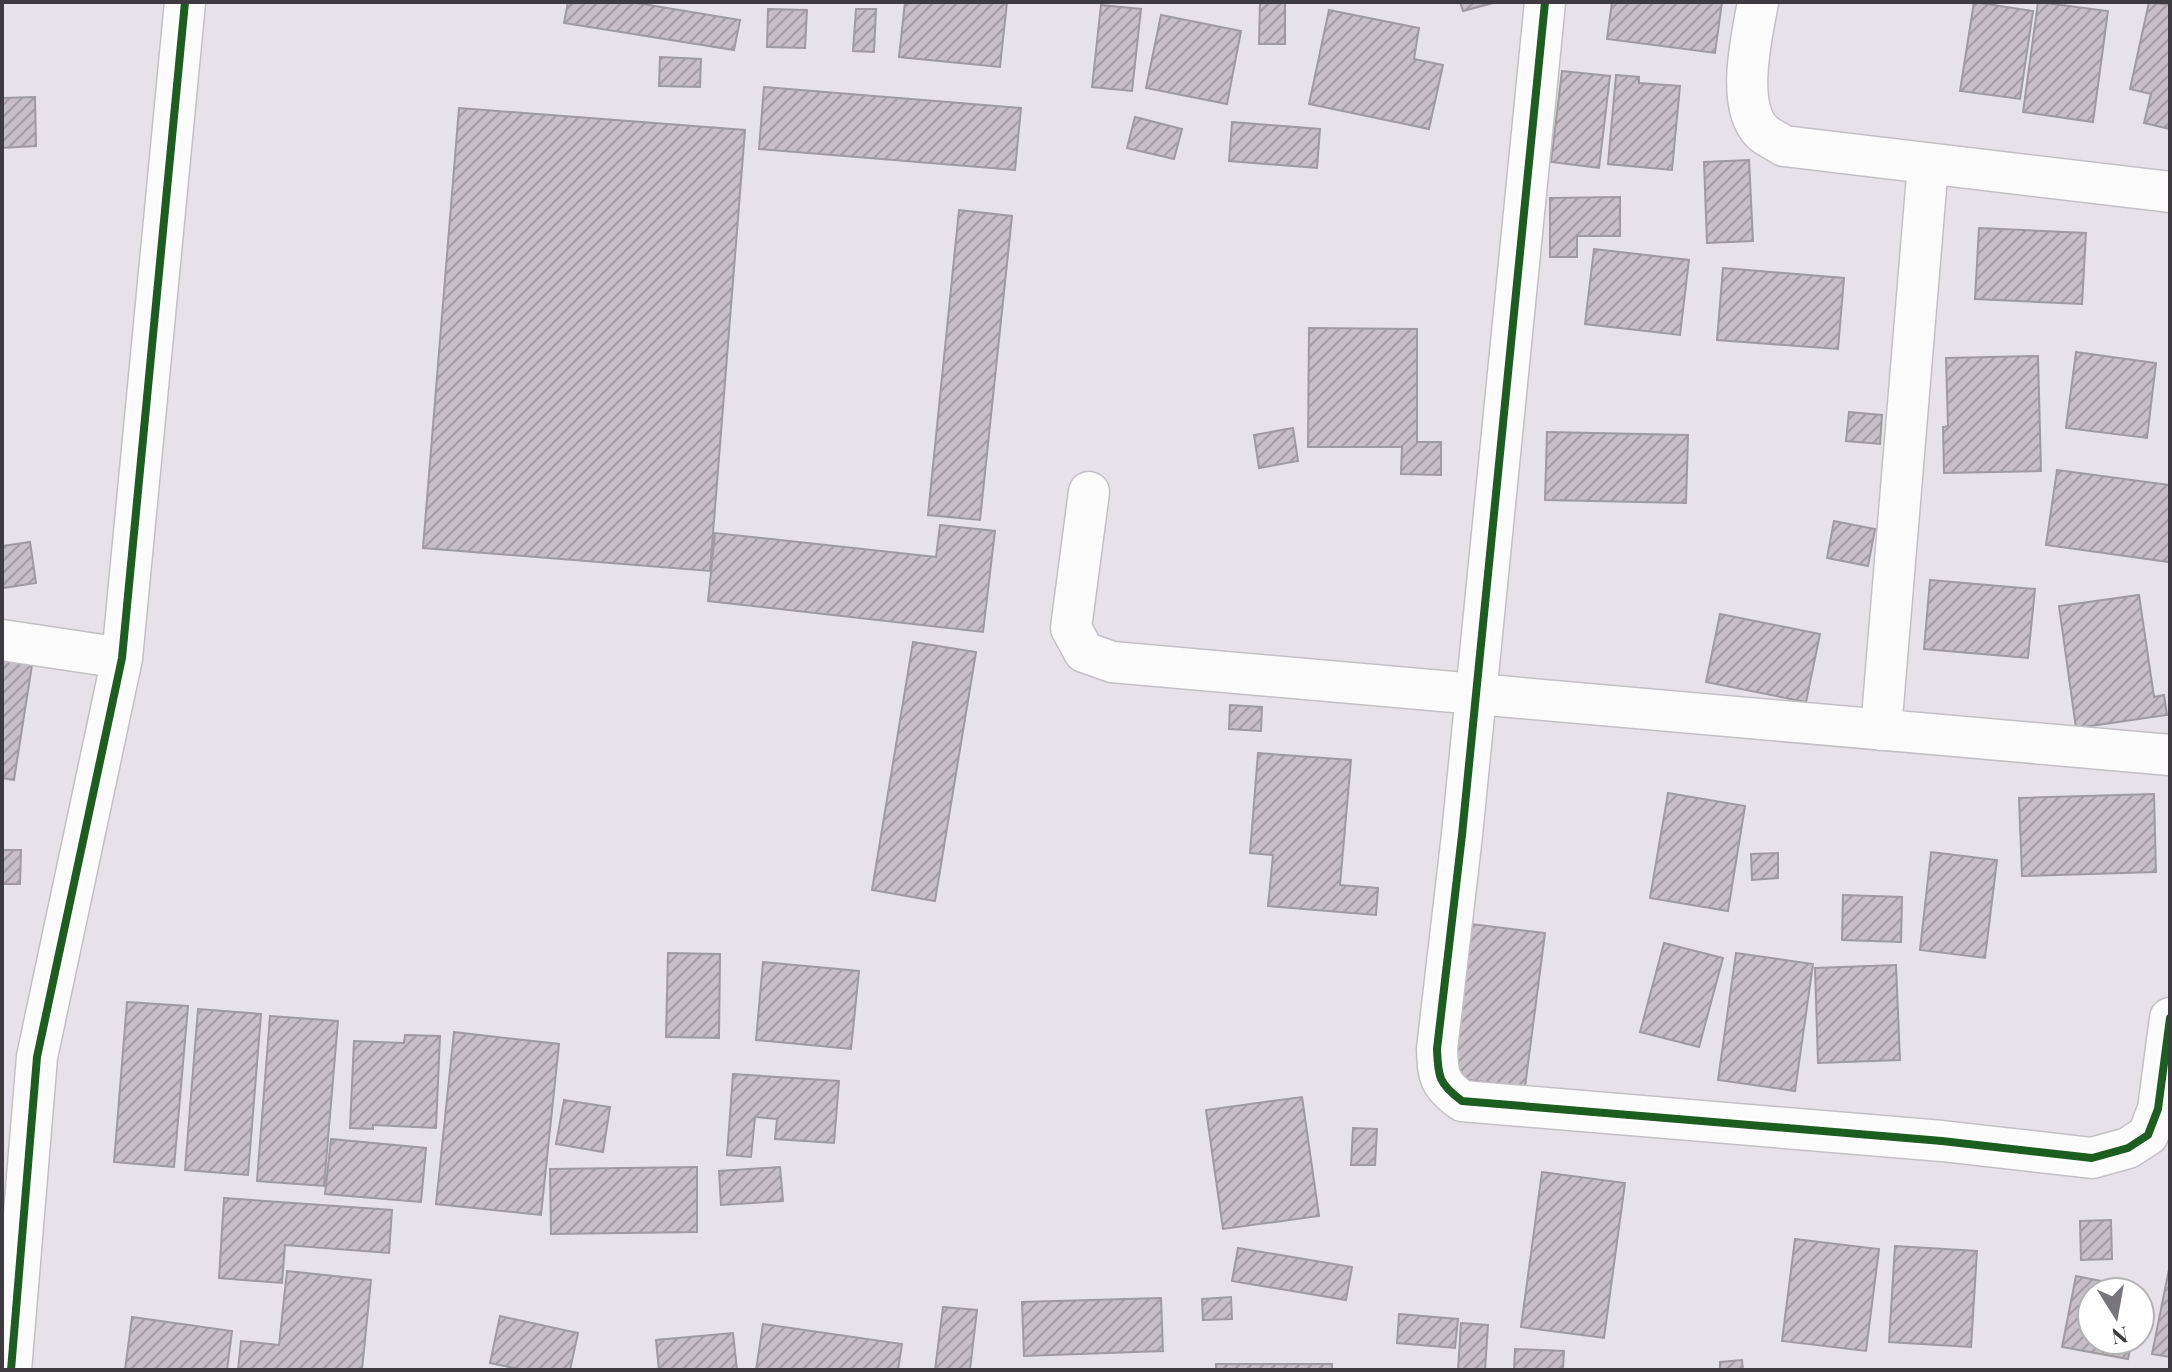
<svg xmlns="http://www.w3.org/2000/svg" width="2172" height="1372" viewBox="0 0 2172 1372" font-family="'Playfair Display',serif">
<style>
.building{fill:url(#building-hatch);stroke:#9e9aa0;stroke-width:2}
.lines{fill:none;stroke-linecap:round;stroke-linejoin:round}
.minor-casing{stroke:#c3c0c5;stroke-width:43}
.minor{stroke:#fbfbfc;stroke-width:40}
.cycleway-casing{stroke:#fff;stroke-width:13}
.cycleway{stroke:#1b5e20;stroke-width:8}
</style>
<defs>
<pattern id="building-hatch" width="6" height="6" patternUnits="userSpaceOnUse" patternTransform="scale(2)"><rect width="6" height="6" fill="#c7bec7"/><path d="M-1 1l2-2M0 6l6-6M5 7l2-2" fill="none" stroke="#a39ca3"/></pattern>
</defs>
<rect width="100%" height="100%" fill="#e7e2ea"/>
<path class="building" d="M568,2H631L740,20L734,50L564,23Z
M905,2H1007L1000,67L899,57Z
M1260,2H1285V44H1259Z
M1460,2H1497L1463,11Z
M1612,2H1722L1715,53L1607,39Z
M1974,2L2033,11L2020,99L1960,91Z
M2038,2L2108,11L2093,122L2023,112Z
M2149,2L2170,5V129L2144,123L2151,94L2130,89Z
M1101,5L1141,9L1132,91L1092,87Z
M768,9L807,10L805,48L767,47Z
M856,9H876L874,52L853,51Z
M1329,10L1419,28L1414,59L1443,65L1429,129L1309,104Z
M1161,15L1241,31L1227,104L1146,88Z
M660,57L701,59L700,87L659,86Z
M1562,71L1610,76L1599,168L1551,162Z
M1616,75L1639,77V83L1680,86L1672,170L1608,164Z
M764,87L1021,108L1015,170L759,149Z
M35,97L36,146L2,148V98Z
M459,108L745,130L710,571L423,548Z
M1135,117L1182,129L1174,159L1127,148Z
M1232,122L1320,129L1317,168L1229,161Z
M1749,160L1753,241L1707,243L1704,162Z
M1620,197V236H1577V257H1550V198Z
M959,210L1012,216L980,520L928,515Z
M1979,228L2086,233L2082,304L1975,299Z
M1594,249L1689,260L1680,335L1585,324Z
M1723,268L1844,278L1838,349L1717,340Z
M1309,328L1417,329V442H1441V475L1401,474L1402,447H1308Z
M2076,352L2156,363L2147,438L2066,428Z
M2038,356L2041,471L1944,473L1943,427L1948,426L1946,358Z
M1849,412L1882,415L1880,444L1846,441Z
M1293,428L1298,461L1259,468L1254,435Z
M1547,432L1688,435L1686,503L1545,500Z
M2057,470L2170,485L2169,562L2046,545Z
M1834,521L1875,529L1868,566L1827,558Z
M940,525L995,531L983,632L708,601L715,533L936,557Z
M30,542L36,583L3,588L2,546Z
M1930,580L2035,589L2028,658L1924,649Z
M2139,595L2154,697L2164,695L2167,715L2076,728L2059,606Z
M1720,614L1820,634L1806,702L1706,682Z
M913,642L976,652L935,901L872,890Z
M2,660L32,665L14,780L2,778Z
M1230,705L1262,707L1261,731L1229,729Z
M1258,753L1351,760L1340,885L1378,888L1376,915L1268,906L1273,855L1250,853Z
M1668,793L1745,806L1728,911L1650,898Z
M2154,794L2156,872L2022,876L2019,798Z
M2,850H21L20,884H2Z
M1931,852L1997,860L1985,958L1920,950Z
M1778,853V878L1752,880L1751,854Z
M1843,895L1902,897L1901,942L1842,940Z
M1471,924L1545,933L1525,1087L1452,1078Z
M1664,943L1723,958L1699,1047L1640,1032Z
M668,953L720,954L719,1038L666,1037Z
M1736,953L1813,964L1795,1091L1718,1080Z
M763,962L859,971L851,1049L756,1040Z
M1896,965L1900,1060L1818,1063L1815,968Z
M127,1002L188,1006L174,1167L114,1162Z
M198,1009L261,1014L248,1175L185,1170Z
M270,1016L338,1021L324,1186L257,1181Z
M454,1032L559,1044L541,1215L436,1204Z
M405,1035L440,1036L436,1128L373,1125V1129L350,1128L354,1041L404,1043Z
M733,1074L839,1081L834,1143L775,1139L777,1119L755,1117L751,1157L727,1155Z
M1302,1097L1319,1216L1223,1229L1206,1110Z
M564,1100L610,1107L603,1152L556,1144Z
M1353,1128L1377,1129L1375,1165H1351Z
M331,1139L426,1148L421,1202L325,1194Z
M697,1167V1232L551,1234L550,1169Z
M780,1167L783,1201L721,1205L719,1171Z
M1542,1172L1625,1183L1604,1338L1521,1327Z
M224,1198L392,1210L389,1253L285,1245L282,1283L219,1278Z
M2111,1220L2112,1259L2081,1260L2080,1221Z
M1795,1239L1879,1249L1866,1351L1782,1341Z
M1895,1246L1977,1251L1971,1347L1889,1342Z
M1238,1248L1352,1267L1346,1300L1232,1281Z
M2170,1264V1357L2152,1354Z
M287,1271L371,1280L362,1370H238L241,1341L279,1345Z
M2076,1276L2142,1289L2140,1301V1292H2092V1340H2132L2128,1359L2062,1347Z
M1231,1297L1232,1319L1203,1320L1202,1299Z
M1161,1298L1163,1351L1024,1356L1022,1302Z
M943,1307L977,1310L970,1370H935Z
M1399,1314L1458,1319L1455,1348L1397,1343Z
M500,1316L578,1333L570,1370H523L490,1363Z
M132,1317L232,1331L227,1370H125Z
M1461,1323L1488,1325L1485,1370H1458Z
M763,1324L902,1344L898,1370H756Z
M733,1333L737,1370H659L656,1340Z
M1515,1349L1564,1351L1563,1370H1514Z
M1742,1360L1743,1370H1720V1362Z
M1216,1364H1332V1370H1216Z"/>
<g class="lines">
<defs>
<path id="minor" d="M1545,2L1462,835L1437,1049C1438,1077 1439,1084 1462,1101L1942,1141L2092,1158L2128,1148L2148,1135L2158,1109L2170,1018
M1758,2C1752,36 1735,105 1762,132C1767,137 1777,141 1784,146L2170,192
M1089,492L1071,628L1084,652L1112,662L2170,755
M2,640L122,658
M1881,730L1928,164
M11,1370L37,1057L122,658L185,2"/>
</defs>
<use href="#minor" class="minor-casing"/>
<use href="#minor" class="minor"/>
<defs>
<path id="cycleway" d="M1545,2L1462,835L1437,1049C1438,1077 1439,1084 1462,1101L1942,1141L2092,1158L2128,1148L2148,1135L2158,1109L2170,1018
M11,1370L37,1057L122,658L185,2"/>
</defs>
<use href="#cycleway" class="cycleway-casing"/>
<use href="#cycleway" class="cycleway"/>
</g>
<rect width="2172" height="1372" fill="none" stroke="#3e3b40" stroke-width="8"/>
<g transform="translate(2116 1316) rotate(169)"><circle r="38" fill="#ffffff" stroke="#b2b1b3" stroke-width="2"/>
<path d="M0-6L14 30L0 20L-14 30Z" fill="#79757c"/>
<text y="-12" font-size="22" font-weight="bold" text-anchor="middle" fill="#3e3b40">N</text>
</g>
</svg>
